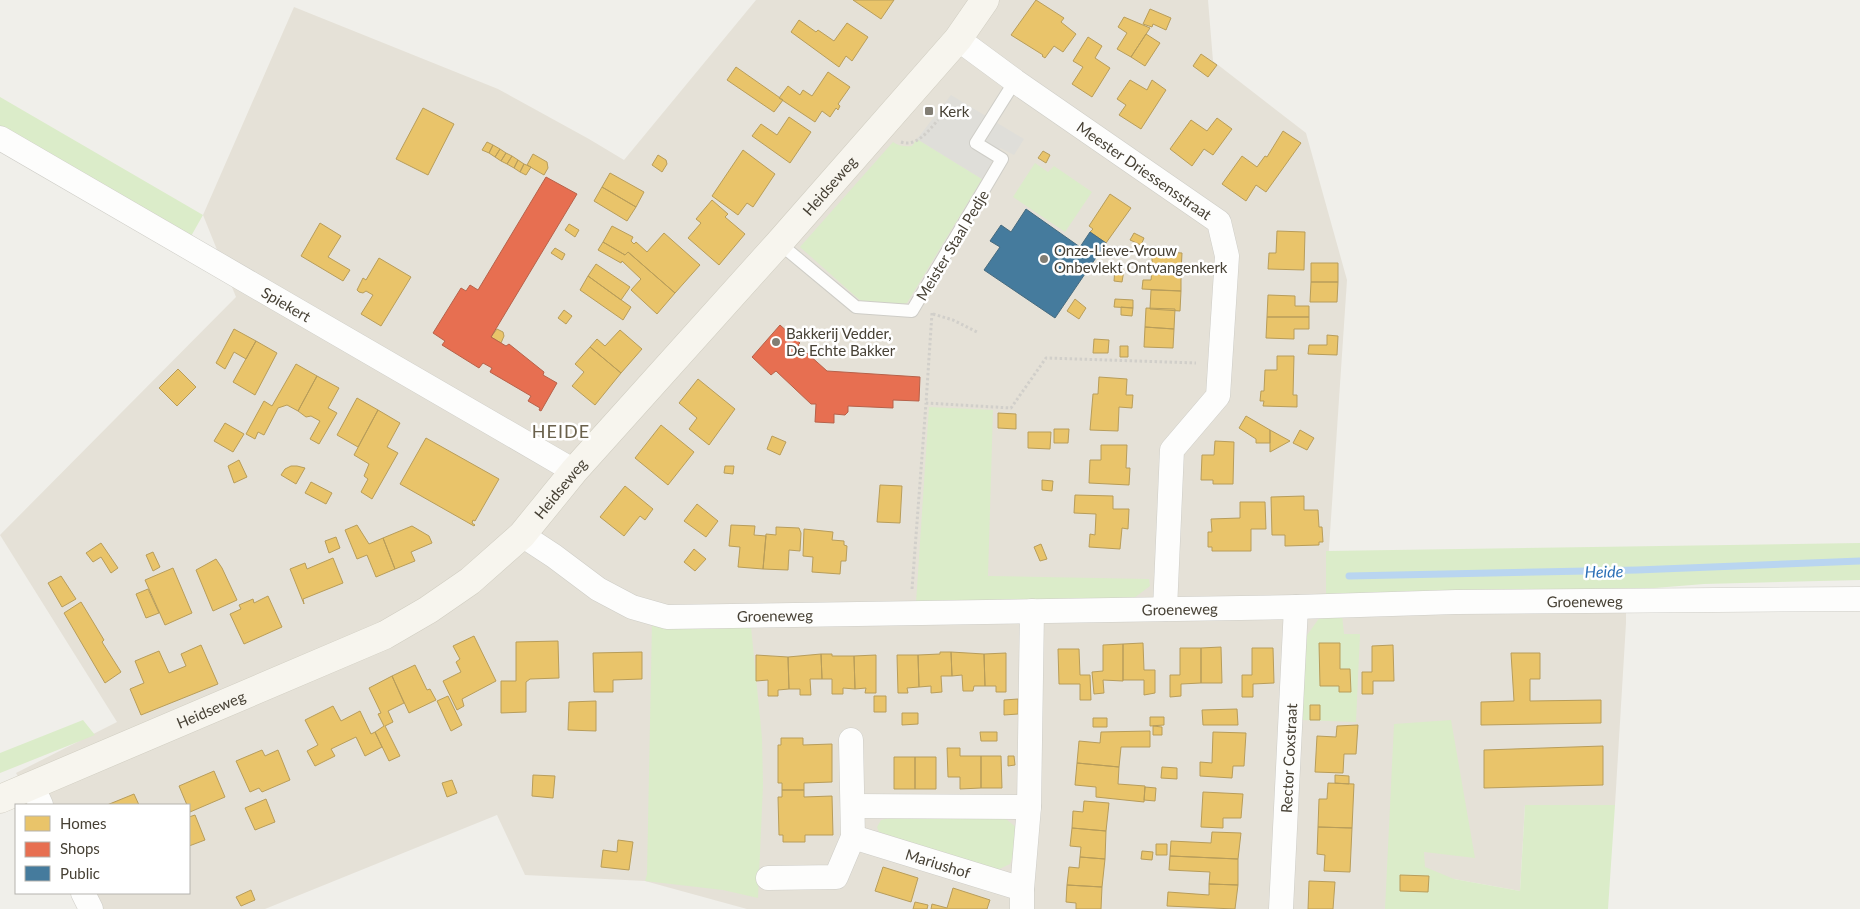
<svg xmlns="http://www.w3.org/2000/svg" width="1860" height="909" viewBox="0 0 1860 909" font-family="Lato,sans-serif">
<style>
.residential{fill:#e5e1d7}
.green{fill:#dbecc9}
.parking{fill:#dfded9}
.homes{fill:#e9c46a;stroke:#b89d5a}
.shops{fill:#e76f51;stroke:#b76149}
.public{fill:#457b9d;stroke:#466a7e}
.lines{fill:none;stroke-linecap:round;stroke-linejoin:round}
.stream{stroke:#b9d5f0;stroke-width:7}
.lane-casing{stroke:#cecdc7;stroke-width:14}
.street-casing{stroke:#cecdc7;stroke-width:25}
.secondary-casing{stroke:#d0cdc1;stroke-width:29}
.path{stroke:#d1cfca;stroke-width:3;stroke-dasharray:2.5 2.5;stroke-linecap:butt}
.lane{stroke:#fdfdfc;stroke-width:12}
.street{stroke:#fdfdfc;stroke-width:24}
.secondary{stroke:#f7f5ee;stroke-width:28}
.poi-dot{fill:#827e74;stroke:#fff;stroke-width:2}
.labels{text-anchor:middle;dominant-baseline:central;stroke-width:5;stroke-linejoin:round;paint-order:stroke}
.poi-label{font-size:15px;fill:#474135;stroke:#fff;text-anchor:start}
.street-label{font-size:15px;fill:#474135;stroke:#fff}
.water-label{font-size:16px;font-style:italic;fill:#2b6fb6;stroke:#fff}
.quarter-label{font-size:18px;letter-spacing:1px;fill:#6a614c;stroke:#fff}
</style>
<rect width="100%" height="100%" fill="#f0efea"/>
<path class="residential" d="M756,0H1208L1213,61L1306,133L1347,280L1326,593L1626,590V623L1615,805H1525L1520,891L1454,879L1452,909H747L645,881L525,875L497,815L265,909H94L85,893H189V805H34L16,773L117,722L0,535L236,297L203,215L294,7L498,89L589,139L624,160Z"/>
<path class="green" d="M0,97L203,215L190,238L0,127Z
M917,139L982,179L907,303L901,305L863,303L800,247L893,142C899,146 904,147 912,146Z
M1035,163L1048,172L1054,166L1092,192L1065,232L1013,197Z
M929,407L993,410L988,576L1149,579L1150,586L1130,601L916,603Z
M1860,543V580L1704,584L1630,590L1592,589L1326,594V551Z
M1342,615L1344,634H1360L1356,722L1301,720L1305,638L1320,617Z
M652,622L709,629L751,627L762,738L763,785L758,898L723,890L645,881L647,874Z
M83,720L95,735L0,773V753Z
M1451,720L1475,858L1424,852L1425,867L1454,879L1520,891L1525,805H1615L1608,909H1385L1394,724Z
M1001,815L1017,828L1016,847L1010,864L997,870L879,832L877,827L881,820L894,817Z"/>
<path class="parking" d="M951,95L1024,139L1014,155L1000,148L982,179L917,139Z"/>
<path class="homes" d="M853,0H894L881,19Z
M1036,0L1064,18L1061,22L1076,34L1063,52L1054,46L1045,58L1042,56L1043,55L1011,35Z
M1150,9L1171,18L1166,30L1153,24L1152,27L1143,24Z
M1124,17L1150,28L1131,57L1117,49L1127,33L1118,27Z
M799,20L816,32L818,30L834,41L847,23L868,37L852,61L846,56L839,67L791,32Z
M1146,34L1160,43L1145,66L1131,57Z
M1088,37L1102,46L1095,58L1110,68L1092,97L1072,84L1083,67L1073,61Z
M1201,54L1217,65L1208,77L1193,66Z
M736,67L783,100L774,112L727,80Z
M828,72L850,87L838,104L840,106L838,110L836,108L830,117L822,111L815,122L779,98L788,86L800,95L803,90L812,96Z
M1130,80L1147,90L1152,80L1166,90L1141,129L1119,115L1126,105L1117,99Z
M423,108L454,124L428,175L396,159Z
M789,117L811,132L790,163L752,136L761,124L777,135Z
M1217,118L1232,129L1213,155L1204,149L1192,166L1170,149L1191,120L1207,131Z
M1283,131L1301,143L1266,192L1256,185L1246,201L1222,184L1242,156L1257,167L1265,156L1267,157Z
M487,142L493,145L489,153L482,150Z
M493,145L500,149L495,157L489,153Z
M500,149L506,153L501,161L495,157Z
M743,150L775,174L753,207L747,203L738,215L712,196Z
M1043,151L1050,155L1046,163L1038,158Z
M506,153L512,156L507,164L501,161Z
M533,154L547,162L548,168L544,175L527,165Z
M658,155L666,160L667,164L662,172L652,165Z
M512,156L518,160L514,168L507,164Z
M518,160L524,164L520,172L514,168Z
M524,164L531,167L526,175L520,172Z
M610,173L644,192L636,207L602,187Z
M602,187L636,207L627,221L594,201Z
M1110,194L1131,208L1106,243L1090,232L1093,229L1089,226Z
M712,200L728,214L725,217L745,234L719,265L688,238L701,223L696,219Z
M320,223L341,236L328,257L350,270L343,281L301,256Z
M569,224L579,230L575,237L565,230Z
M612,226L633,237L631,241L634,244L636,242L647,252L664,233L700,265L675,293L628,252L625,255L603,242Z
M1277,231L1305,232L1304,270L1268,269L1269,253H1276Z
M1134,233L1144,238L1141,245L1130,240Z
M603,242L625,255L628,252L675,293L657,314L631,290L641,279L622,261L621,263L598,250Z
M555,248L565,254L562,260L551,253Z
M1152,251L1182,253L1181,272L1152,271Z
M379,258L411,277L381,326L361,314L373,295L366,291L363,293L359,292L357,290L363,278L366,280Z
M1311,263H1338V282H1311Z
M596,264L630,287L621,300L588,276Z
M1115,269L1124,270L1122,282L1114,281Z
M1152,271L1181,272V291L1142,289L1143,280H1151Z
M588,276L631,307L623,320L580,290Z
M1311,282H1338L1337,302H1310Z
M1151,290L1181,291L1180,311L1150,309Z
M1268,295L1295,296V306H1309V317H1267Z
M1075,299L1086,308L1079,319L1067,311Z
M1115,299L1133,300V308L1114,307Z
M1121,307L1133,308L1132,316L1121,315Z
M1146,308L1175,309L1174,329L1145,327Z
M564,310L572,316L566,324L558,318Z
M1267,317H1309V329H1294V339L1266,338Z
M1145,327L1174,329L1173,348L1144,347Z
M234,329L256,341L246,359L234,352L225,369L216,363Z
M497,329L503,332L504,336L501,343L491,337Z
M620,330L642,349L621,373L590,347L597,339L605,346Z
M1327,335L1338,336L1337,355L1308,354L1309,345H1327Z
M1094,339L1109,340L1108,353H1093Z
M256,341L277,353L255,395L233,382Z
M1120,346H1128V357H1120Z
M590,347L621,373L595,405L572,386L584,372L575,364Z
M1277,356H1294L1293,395H1297V407L1263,406L1264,401H1260L1261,391H1264L1265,370H1277Z
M296,364L317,376L298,411L287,405L278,408L264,435L258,432L255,439L246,434L264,401L272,406Z
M178,369L196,387L177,406L159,388Z
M317,376L339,388L328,408L337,413L319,444L310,439L320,421L311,416L306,417L298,411Z
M1099,377L1127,379L1126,395H1133L1132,408L1119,407L1118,431L1090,430L1093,394H1098Z
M698,379L735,409L709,445L689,429L697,418L679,403Z
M357,398L378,410L358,447L337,435Z
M378,410L400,423L387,447L398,453L372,499L361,492L368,479L364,476L369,464L354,455Z
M998,413L1016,414V429L998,428Z
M1246,416L1270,430V443H1256V439L1239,428Z
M225,423L244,434L233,452L214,441Z
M661,425L694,452L668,485L635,458Z
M1054,429H1069L1068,443H1054Z
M1270,430L1290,441L1270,452Z
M1300,430L1314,438L1307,450L1293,443Z
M1028,432H1051L1050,449L1028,448Z
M772,436L786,442L780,455L767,449Z
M426,438L499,479L475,521L473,520L472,523L475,525L474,526L400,484Z
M1215,441L1234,442L1233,484H1213V480H1201L1202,455H1214Z
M1101,445H1127L1126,468H1130L1129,485L1089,483L1090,460H1101Z
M239,460L247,477L234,483L228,466Z
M291,466H297L305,468L296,484L281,475L285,469Z
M725,466H734L733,474L724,473Z
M1042,480L1053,481L1052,491L1042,490Z
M311,482L332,493L326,504L305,493Z
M880,485L902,486L900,523L877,522Z
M625,486L653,509L645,520L640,516L624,536L600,517Z
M1075,495L1113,496V509H1129L1128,529L1122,528L1120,549L1089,547L1090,534L1095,535L1096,514L1074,513Z
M1304,496V510H1318L1319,527H1322L1323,542H1319V545L1285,546V535H1272L1271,497Z
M1240,502H1265L1266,529H1251V551H1212V547H1208V532H1212L1211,519L1240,518Z
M697,504L718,521L706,537L684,521Z
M357,525L369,544L383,538L395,569L376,577L367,555L357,559L345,530Z
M731,525L755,526L754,535L766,536L763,569L738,567L740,547L729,546Z
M412,526L429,536L432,543L411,552L415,561L395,569L383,538Z
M776,527L799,528L801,533L800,551L789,550L788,570L763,569L766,534L776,535Z
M804,529L833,532L832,540L844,541V545L847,546L846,561H841L840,574L812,572L813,557L803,556Z
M336,537L340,548L329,553L325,541Z
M101,543L118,568L111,573L101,557L93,562L86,553Z
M1041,544L1047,559L1040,561L1034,547Z
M694,549L706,559L695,571L684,562Z
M153,552L160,567L153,571L146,555Z
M333,558L343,583L303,599L304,604L290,569L305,563L307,569Z
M216,559L222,568L237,600L213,611L196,570Z
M173,568L192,613L165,625L145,580Z
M61,576L76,599L62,607L48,583Z
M148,589L159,613L146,618L136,594Z
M268,596L282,627L244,644L230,614L241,609L239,605L253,599L254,603Z
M81,602L104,640L102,642L121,672L105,683L64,613Z
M474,636L496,681L462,699L464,706L457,710L443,681L461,672L456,662L460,659L453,646Z
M558,641L559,678L530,679L526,682V712L501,713V681H516V642Z
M1143,643L1144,670H1155V693L1144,695V680H1123V644Z
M1319,643H1340V669H1350L1351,692H1339V686H1320Z
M1123,644V681L1103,680L1104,693L1094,694L1092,672L1103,671V645Z
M201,645L218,684L141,715L130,689L144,683L135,661L159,651L169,673L186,666L181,654Z
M1393,645L1394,681H1373V694H1362V672H1372V646Z
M1221,647L1222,683H1201V648Z
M1180,648H1201V683L1181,684V696L1170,697V675H1180Z
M1252,648H1273L1274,683L1253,684V697H1242V675H1252Z
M1058,649H1079L1080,675H1090L1091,700H1080V684H1059Z
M642,652V679L613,680V692H594L593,653Z
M940,652H951L952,676H941L942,692L931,693V686L919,687L918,655L940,654Z
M951,652L984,654L985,686H974L973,691H963L962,675L952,676Z
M1006,653V692H996V686H985L984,654Z
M1511,653H1540V679H1530V701L1601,700V723L1481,725V702L1514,701Z
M821,654L822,679H810L811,695H800V689H789L788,657Z
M821,654H832V656H854L855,689L843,688V694H832V679H822Z
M756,655L788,657L789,689L778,690V696H768V680L756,681Z
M876,655V693H865L866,688L855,689L854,656Z
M897,655H918L919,687L907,688L908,693H898Z
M415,665L427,690L430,689L436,700L409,713L392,676Z
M392,676L404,703L388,711L393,722L385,726L400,756L389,761L375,732L384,726L378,714L381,713L369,688Z
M448,696L462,725L451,731L437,701Z
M874,696H886V712H874Z
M1018,699V714L1004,715V700Z
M596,701V731L568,730L569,702Z
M1310,705H1320V720H1310Z
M333,706L341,721L360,711L371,734L375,732L382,747L365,756L356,737L331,749L335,756L315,766L307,751L318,745L305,720Z
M1237,709L1238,725H1203L1202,710Z
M902,713H918V724L902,725Z
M1150,717H1164V725L1150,726Z
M1093,718H1107V727H1093Z
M1358,725L1356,754H1344L1343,773L1315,772L1317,736L1336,737L1337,726Z
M1153,726L1162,727V735H1153Z
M1150,731V747H1121L1119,767L1077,763L1079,741L1100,743L1101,732Z
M980,732H997V741H981Z
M1213,732L1246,733L1244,766H1233L1232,778L1200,776V762L1212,763Z
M781,738H803V745L832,744V782L804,783V790H782V783H778V745H781Z
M1603,746V785L1484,788V750Z
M947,748H960V756H981V788L960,789V777H948Z
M262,750L265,756L278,750L290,780L262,792L259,788L250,792L236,761Z
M981,756H1001L1002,788H981Z
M1008,756H1014L1015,765L1008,766Z
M894,757H915V789H894Z
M915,757H936V789H915Z
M1077,763L1119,767L1118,784L1145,786L1144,802L1096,797V787L1075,785Z
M1162,767L1177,768V779L1161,778Z
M214,771L225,797L190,812L189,805H187L179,786Z
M533,775L555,776L553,798L532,796Z
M1335,775L1349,776V784L1335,783Z
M452,780L457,793L447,797L442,783Z
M1328,783L1354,784L1352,828L1318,827L1319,799H1327Z
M1145,787L1156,788L1155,801L1144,800Z
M782,790H804V797L832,796L833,835H805V842H783V835H779L778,797H782Z
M1203,792L1243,794L1241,818H1223V828L1201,827Z
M134,794L139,805H107Z
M266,799L275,822L255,830L245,808Z
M1084,801L1109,803L1106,831L1072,828L1073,811L1083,812Z
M195,815L205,840L189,846V817Z
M1318,827L1352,828L1350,872L1324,871L1325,855L1317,854Z
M1072,828L1106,831L1105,859L1080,857L1081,847L1070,846Z
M1212,832L1241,833L1238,859L1170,856L1171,841L1211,843Z
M618,840L633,842L629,870L601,867L603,850L617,852Z
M1156,844H1167V855H1156Z
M1142,851L1153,852L1152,860L1141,859Z
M1170,856L1238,859V885L1209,884L1210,872L1169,870Z
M1080,857L1105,859L1102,887L1067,885L1069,867L1079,868Z
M883,867L918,878L911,902L875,891Z
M1400,875L1429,876L1428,892L1400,891Z
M1309,881L1335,882L1333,909H1308Z
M1209,884L1238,885L1235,909L1167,906L1168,892L1209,895Z
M1067,885L1102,887L1101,909H1076V903L1066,902Z
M953,888L990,900L987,909H931L932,904L947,908Z
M251,890L255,900L241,906L236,897Z
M915,902L928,905L927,909H913Z"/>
<path class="shops" d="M546,177L577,194L491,337L506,346L509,344L544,372L543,375L557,383L541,411L539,410L540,408L528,401L531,396L490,372L492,368L483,363L479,368L442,345L445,341L433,333L461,288L466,291L470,285L478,290Z
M780,325L800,343L798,345L827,371L920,377L919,401L893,400V408L848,406V412L845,415L834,414V423L815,422L816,404H811L776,371L771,375L752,357Z"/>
<path class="public" d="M1026,209L1080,247L1090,232L1106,243L1055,318L984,270L1000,247L990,241L1001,225L1011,232Z"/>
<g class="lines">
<path class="stream" d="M1349,576L1637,570L1860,561"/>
<defs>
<path id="lane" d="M779,243L856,307L912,311L1002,159L976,143L1015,81"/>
<g id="street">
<path id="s1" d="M958,39L1015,81L1219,222L1227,256L1218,396L1172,450L1165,609"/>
<path id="s2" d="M0,138L574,471"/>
<path id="s3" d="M522,535L554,556L598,589L632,607L667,617L1296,607L1456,602L1860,599"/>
<path d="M32,785L41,805"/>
<path d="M853,806L1029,807"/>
<path id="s4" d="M853,837L1022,889"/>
<path d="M768,878L836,877L853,837L851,740"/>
<path d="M83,893L91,909"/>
<path d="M1022,909V889L1029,807L1032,611"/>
<path id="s5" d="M1281,909L1296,607"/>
</g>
<g id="secondary">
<path id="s6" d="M0,799L385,635L428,610L470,581L522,535L574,471L779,243L958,39L985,0"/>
</g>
</defs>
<use href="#lane" class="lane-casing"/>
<use href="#street" class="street-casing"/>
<use href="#secondary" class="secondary-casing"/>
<path class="path" d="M901,142C917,147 928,131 938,120
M932,313L926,403L1011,408L1046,358L1196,363
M933,314L953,320L977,332
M912,589L926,403"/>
<use href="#lane" class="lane"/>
<use href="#street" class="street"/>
<use href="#secondary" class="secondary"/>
</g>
<g class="poi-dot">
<rect x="924" y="106" width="10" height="10" rx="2.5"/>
<circle cx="1044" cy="259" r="5"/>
<circle cx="776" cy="342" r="5"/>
</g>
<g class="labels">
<g class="poi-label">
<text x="939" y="111">Kerk</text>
<text x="1054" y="250">Onze-Lieve-Vrouw<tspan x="1054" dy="17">Onbevlekt Ontvangenkerk</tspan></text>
<text x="786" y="333">Bakkerij Vedder,<tspan x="786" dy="17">De Echte Bakker</tspan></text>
</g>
<g class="street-label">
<text stroke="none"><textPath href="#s1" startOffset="228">Meester Driessensstraat</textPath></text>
<text stroke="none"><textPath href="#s6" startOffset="1054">Heidseweg</textPath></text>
<text transform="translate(952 245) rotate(-59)">Meister Staal Pedje</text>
<text stroke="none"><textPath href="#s2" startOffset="331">Spiekert</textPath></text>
<text stroke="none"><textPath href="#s6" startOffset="649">Heidseweg</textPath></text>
<text stroke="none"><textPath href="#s3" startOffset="1086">Groeneweg</textPath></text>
<text stroke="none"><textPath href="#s3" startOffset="681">Groeneweg</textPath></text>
<text stroke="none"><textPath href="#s3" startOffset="276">Groeneweg</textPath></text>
<text stroke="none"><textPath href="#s6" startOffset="229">Heidseweg</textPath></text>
<text stroke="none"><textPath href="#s5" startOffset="151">Rector Coxstraat</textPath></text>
<text stroke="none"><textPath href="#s4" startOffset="89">Mariushof</textPath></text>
</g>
<g class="water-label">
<text transform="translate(1604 571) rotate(-1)">Heide</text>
</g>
<g class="quarter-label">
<text x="561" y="431">HEIDE</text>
</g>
</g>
<rect x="15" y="804" width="175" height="90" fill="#ffffff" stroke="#b5b3ae"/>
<rect x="25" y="816" width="25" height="15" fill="#e9c46a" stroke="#b5b3ae"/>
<text x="60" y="829" font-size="15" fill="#474135">Homes</text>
<rect x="25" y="842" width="25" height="15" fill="#e76f51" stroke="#b5b3ae"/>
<text x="60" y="854" font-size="15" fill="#474135">Shops</text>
<rect x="25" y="866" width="25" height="15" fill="#457b9d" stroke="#b5b3ae"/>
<text x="60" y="879" font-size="15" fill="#474135">Public</text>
</svg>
